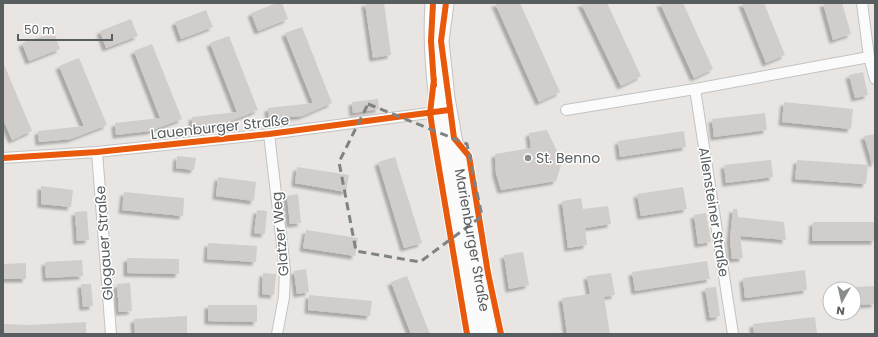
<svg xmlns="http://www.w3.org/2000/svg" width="878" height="337" viewBox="0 0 878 337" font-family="Poppins,sans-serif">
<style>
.building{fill:#d0cdcb;filter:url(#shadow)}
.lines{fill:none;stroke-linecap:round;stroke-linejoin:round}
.street-casing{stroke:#c3c3c3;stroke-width:12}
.secondary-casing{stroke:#c3c3c3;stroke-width:17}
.street{stroke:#fcfbfb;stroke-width:10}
.secondary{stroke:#fcfbfb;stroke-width:15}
.cycleway-casing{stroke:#fff;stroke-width:8}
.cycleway{stroke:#e8590c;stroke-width:6}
.marked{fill:none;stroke:#808384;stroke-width:3;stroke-dasharray:8 5;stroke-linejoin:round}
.poi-dot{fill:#8a8d8d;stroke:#fff;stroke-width:1.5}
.labels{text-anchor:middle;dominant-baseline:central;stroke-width:3;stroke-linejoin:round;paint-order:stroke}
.street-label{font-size:14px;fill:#585d5f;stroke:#fff}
.poi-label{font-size:14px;fill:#585d5f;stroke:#fff;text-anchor:start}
</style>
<defs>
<filter id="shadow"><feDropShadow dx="-3.5" dy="3.5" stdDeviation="1" flood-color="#0004"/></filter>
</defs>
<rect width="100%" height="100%" fill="#e8e5e2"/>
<path class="building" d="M277,3H282L288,19L258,31L251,13Z
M365,3H384L391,55L373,58Z
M495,3H520L560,92L539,102Z
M581,3H607L641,76L621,86Z
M660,3H683L713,69L694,78Z
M742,3H764L785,55L766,63Z
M823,3H842L851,34L833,40Z
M206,10L213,27L181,39L175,22Z
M131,19L138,36L106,48L100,31Z
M302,27L332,103L302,116L269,119L268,108L313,103L285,33Z
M54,32L60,49L29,61L22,43Z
M229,36L258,110L226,123V125L193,128L192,117L237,112L210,43Z
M152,44L182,119L150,131L116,135L115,123L160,118L134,51Z
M79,58L107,125L71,139L39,142L38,131L84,126L59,66Z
M3,62L32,131L12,140L3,119Z
M863,72L868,95L855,98L849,75Z
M378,99L379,109L353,113L352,102Z
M784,102L853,109L851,129L782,122Z
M765,113L767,130L714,137L712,119Z
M547,130L562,162L556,181L501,190L496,173L495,154L531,148L529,133Z
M684,131L686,147L620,157L618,141Z
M875,134V163H872L864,136Z
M177,156L196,158L194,170L176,168Z
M395,157L422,243L404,248L378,162Z
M771,160L773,177L726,183L724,165Z
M797,160L868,165L866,184L795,179Z
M297,167L349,175L346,192L295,183Z
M218,177L256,182L254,201L216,196Z
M41,186L73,190L71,207L41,204Z
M683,187L687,209L641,216L637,194Z
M124,192L184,198L183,216L122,210Z
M298,194L301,223L290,224L287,196Z
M581,198L583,209L608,206L611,224L585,228L587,245L568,248L562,201Z
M733,209H737L738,217L784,222L786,240L740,236L743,258L732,259L730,239Z
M257,210L267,211L265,234L254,233Z
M87,211L89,240L77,241L75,212Z
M706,213L711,242L698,244L694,215Z
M813,222H875V241H812Z
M306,230L358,238L355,256L303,248Z
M208,243L257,246L256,262L207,259Z
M523,252L529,285L509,289L504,255Z
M127,258L179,259V274L127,273Z
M82,260L83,276L46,278L45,262Z
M707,261L710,279L635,291L632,272Z
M26,263V279H3V264Z
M306,269L309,292L297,294L294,271Z
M805,270L807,290L745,298L743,278Z
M263,273L276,274L274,295L262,294Z
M611,273L615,295L604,297L610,334H567L562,298L590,294L587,276Z
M407,276L418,304L430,334H411L402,311L391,282Z
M130,283L132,311L119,312L117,284Z
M81,284H91L93,306L83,307Z
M875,286V304L854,305V287Z
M716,287L720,316L710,318L705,288Z
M309,295L372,301L370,316L308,310Z
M208,305H257V322L208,321Z
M187,316V333L135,334L134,319Z
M815,317L817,334H754L753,324Z
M86,322V334H3V324L30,325Z"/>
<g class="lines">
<defs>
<path id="street" d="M862,3L869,57L875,79
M566,110L695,89
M269,134L285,270L284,297L277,334
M97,152L111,334
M3,158L97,152L269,134L444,111
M733,334L695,89L869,57"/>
<g id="secondary">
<path d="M433,3C429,64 440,122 449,181C458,232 466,283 477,334"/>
<path id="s1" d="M446,3L441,41L447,98L489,334"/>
</g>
</defs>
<use href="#street" class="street-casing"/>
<use href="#secondary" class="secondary-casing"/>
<use href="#street" class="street"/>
<use href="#secondary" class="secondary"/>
<defs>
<path id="cycleway" d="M433,3L431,41L434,85
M446,3L441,41L454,138L469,156L488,273L501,334
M434,79L430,113L433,133L467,334
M3,158L97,152L269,134L449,110"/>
</defs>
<use href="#cycleway" class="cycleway-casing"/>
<use href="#cycleway" class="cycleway"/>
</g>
<path class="marked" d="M368,104L467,144L482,216L420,262L356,251L339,162Z"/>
<circle class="poi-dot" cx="528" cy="158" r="4"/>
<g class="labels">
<g class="street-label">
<text transform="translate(220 127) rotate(-6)">Lauenburger Straße</text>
<text transform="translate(714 212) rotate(81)">Allensteiner Straße</text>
<text transform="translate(280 234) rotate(-95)">Glatzer Weg</text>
<text stroke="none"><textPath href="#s1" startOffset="240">Marienburger Straße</textPath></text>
<text transform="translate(104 243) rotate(-94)">Glogauer Straße</text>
</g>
<g class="poi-label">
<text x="536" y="158">St. Benno</text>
</g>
</g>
<rect width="878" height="337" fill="none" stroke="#585d5f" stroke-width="8"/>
<g transform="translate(842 301) rotate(188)"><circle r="19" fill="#ffffff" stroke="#bcbebf"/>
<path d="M0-3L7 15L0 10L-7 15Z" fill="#8a8d8d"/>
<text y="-6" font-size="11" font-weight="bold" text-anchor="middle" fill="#585d5f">N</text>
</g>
<path d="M18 34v6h94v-6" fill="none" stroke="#585d5f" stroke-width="2"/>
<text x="24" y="34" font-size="12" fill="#585d5f" stroke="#ffffff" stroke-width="3" paint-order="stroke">50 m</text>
</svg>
